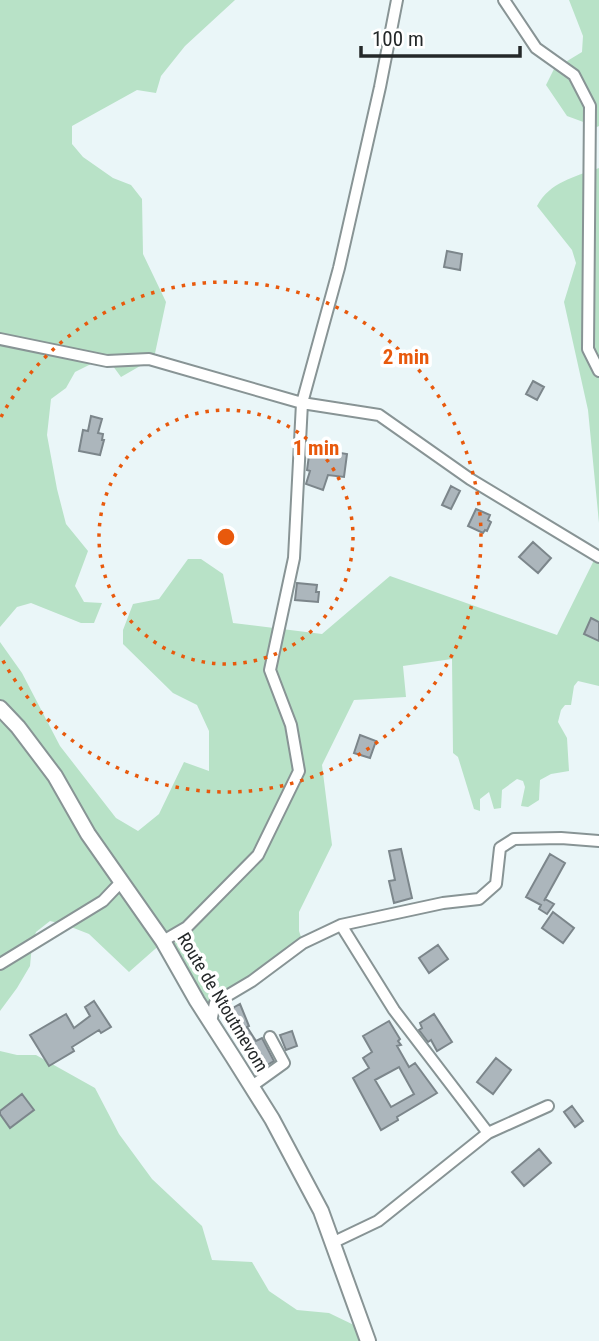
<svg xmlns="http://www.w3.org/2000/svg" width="599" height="1341" viewBox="0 0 599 1341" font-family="'Roboto Condensed',sans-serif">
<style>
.green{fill:#b8e2c7}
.building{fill:#acb6bc;stroke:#7c868b;stroke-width:2;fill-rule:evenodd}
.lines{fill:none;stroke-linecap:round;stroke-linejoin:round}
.minor-casing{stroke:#889495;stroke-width:14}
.tertiary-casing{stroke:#889495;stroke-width:18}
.minor{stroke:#fff;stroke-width:10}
.tertiary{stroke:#fff;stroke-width:14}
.ring{fill:none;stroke:#e8590c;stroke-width:3.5;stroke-dasharray:3.5 7}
.labels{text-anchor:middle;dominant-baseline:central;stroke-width:7;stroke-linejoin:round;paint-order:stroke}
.street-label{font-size:18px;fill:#242829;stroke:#fff}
.centre{fill:#e8590c;stroke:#fff;stroke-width:3.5}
.ring-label{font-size:21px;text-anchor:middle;font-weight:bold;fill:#e8590c;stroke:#fff;stroke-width:7;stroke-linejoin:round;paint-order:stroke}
</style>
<rect width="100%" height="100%" fill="#eaf6f8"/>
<path class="green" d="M0,0H235L185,46L161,76L156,93L137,90L72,126V144L83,157L113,178L131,185L142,199L143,254L166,302L154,358L121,377L110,362L91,364L75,372L66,388L51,399L47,435L57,489L66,524L88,551L75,586L84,602L102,603L94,623H81L31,603L17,607L0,627Z
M569,0H599V126L597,127L567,116L546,85L554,69L582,52L583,36Z
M599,168V523L588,410L564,302L576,263L572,250L537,206C550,182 574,177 599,168Z
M599,550V686L578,681L574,686L571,705H565L561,710L558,722L567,738L569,771L551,774L540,780L539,800L528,807L521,806L525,787L523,781L517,779L502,790L501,808L494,809L489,792L480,799V811L474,809L458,757L453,753L452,659L403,666L406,697L354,700L322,765L332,845L299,912V931L303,943L215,1003L211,1022L163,942L129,972L89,934L66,925L50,921L36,932L32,945L30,966L17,988L0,1011V642L22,673L60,746L116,818L138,831L159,814L184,762L209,771V731L197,705L173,693L123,644V630L133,604L159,599L188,559H201L223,574L233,623L322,634L390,576L557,635Z
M0,1051L17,1055H36L95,1088L119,1134L152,1179L202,1226L212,1260L252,1262L269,1291L297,1310L329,1313L356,1326L368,1341H0Z"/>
<path class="building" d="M447,251L462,254L460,270L444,267Z
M533,381L544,387L537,400L526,394Z
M91,416L102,419L98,433L103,434L102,440H104L100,455L79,451L83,430L88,431Z
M310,448L347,454L344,477L328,475L323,490L306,484L310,471L307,470Z
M451,486L460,491L451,509L442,505Z
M476,509L490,515L488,520L491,522L487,531L485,530L483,533L468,526Z
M533,542L551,558L538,573L519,557Z
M297,583L317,585L316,592H319L318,602L295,600Z
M591,618L599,622V641L584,634Z
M360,735L376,741L370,758L354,753Z
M401,849L412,898L394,903L389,881L395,880L389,851Z
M550,854L565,863L544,901L545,899L554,904L547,914L539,909L541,905L526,897Z
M553,912L574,928L563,943L542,928Z
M438,945L448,959L429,973L419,958Z
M94,1001L111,1027L101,1033L99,1030L72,1047L74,1051L49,1066L30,1035L66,1014L74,1028L90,1016L85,1007Z
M240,1004L249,1026L247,1027L256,1041L262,1038L274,1061L260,1069L245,1045L242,1047L222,1014Z
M434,1014L452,1042L437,1051L431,1040L428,1042L419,1030L422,1028L420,1023Z
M389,1021L400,1039L398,1041L401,1045L397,1046L409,1067L415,1063L437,1093L397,1117L398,1120L381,1130L353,1078L369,1068L363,1058L372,1052L363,1036ZM399,1067L414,1094L391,1107L375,1080Z
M292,1031L297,1046L286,1050L280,1035Z
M496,1058L511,1070L493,1094L477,1082Z
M22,1094L34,1110L10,1128L0,1114V1111Z
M572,1106L583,1121L575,1127L564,1112Z
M539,1149L551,1163L524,1186L512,1172Z"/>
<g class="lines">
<defs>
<path id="minor" d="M504,0L536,48L574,75L590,106L588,349L599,371
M0,339L107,361L149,359L302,403L379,415L470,479L599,557
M341,925L394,1010L488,1133
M163,941L187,927L258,855L299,771L291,725L270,670L294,558L302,403L339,268L380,87L397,0
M0,964L103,901L122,881
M211,1022L215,1003L252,981L303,943L341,925L443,903L479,899L496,884L500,848L514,839L561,838L599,841
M252,1086L284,1063L270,1037
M334,1242L378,1221L488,1133L548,1106"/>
<path id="tertiary" d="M0,708L18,727L55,776L88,834L163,941L197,1001L233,1057L272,1119L321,1211L368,1341"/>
</defs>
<use href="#minor" class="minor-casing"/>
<use href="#tertiary" class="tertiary-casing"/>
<use href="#minor" class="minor"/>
<use href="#tertiary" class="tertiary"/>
</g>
<g class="ring">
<circle cx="226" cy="537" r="127"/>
<path d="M1 417A255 255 0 1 1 1 657"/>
</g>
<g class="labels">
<g class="street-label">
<text transform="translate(223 1002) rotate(59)">Route de Ntoutmevom</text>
</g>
</g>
<circle cx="226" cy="537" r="10" class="centre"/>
<g class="ring-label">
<text x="406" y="364">2 min</text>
<text x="316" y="455">1 min</text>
</g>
<path d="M361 46v10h159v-10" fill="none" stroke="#242829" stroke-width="3.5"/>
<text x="372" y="46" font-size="21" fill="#242829" stroke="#ffffff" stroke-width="5" paint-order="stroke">100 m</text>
</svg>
